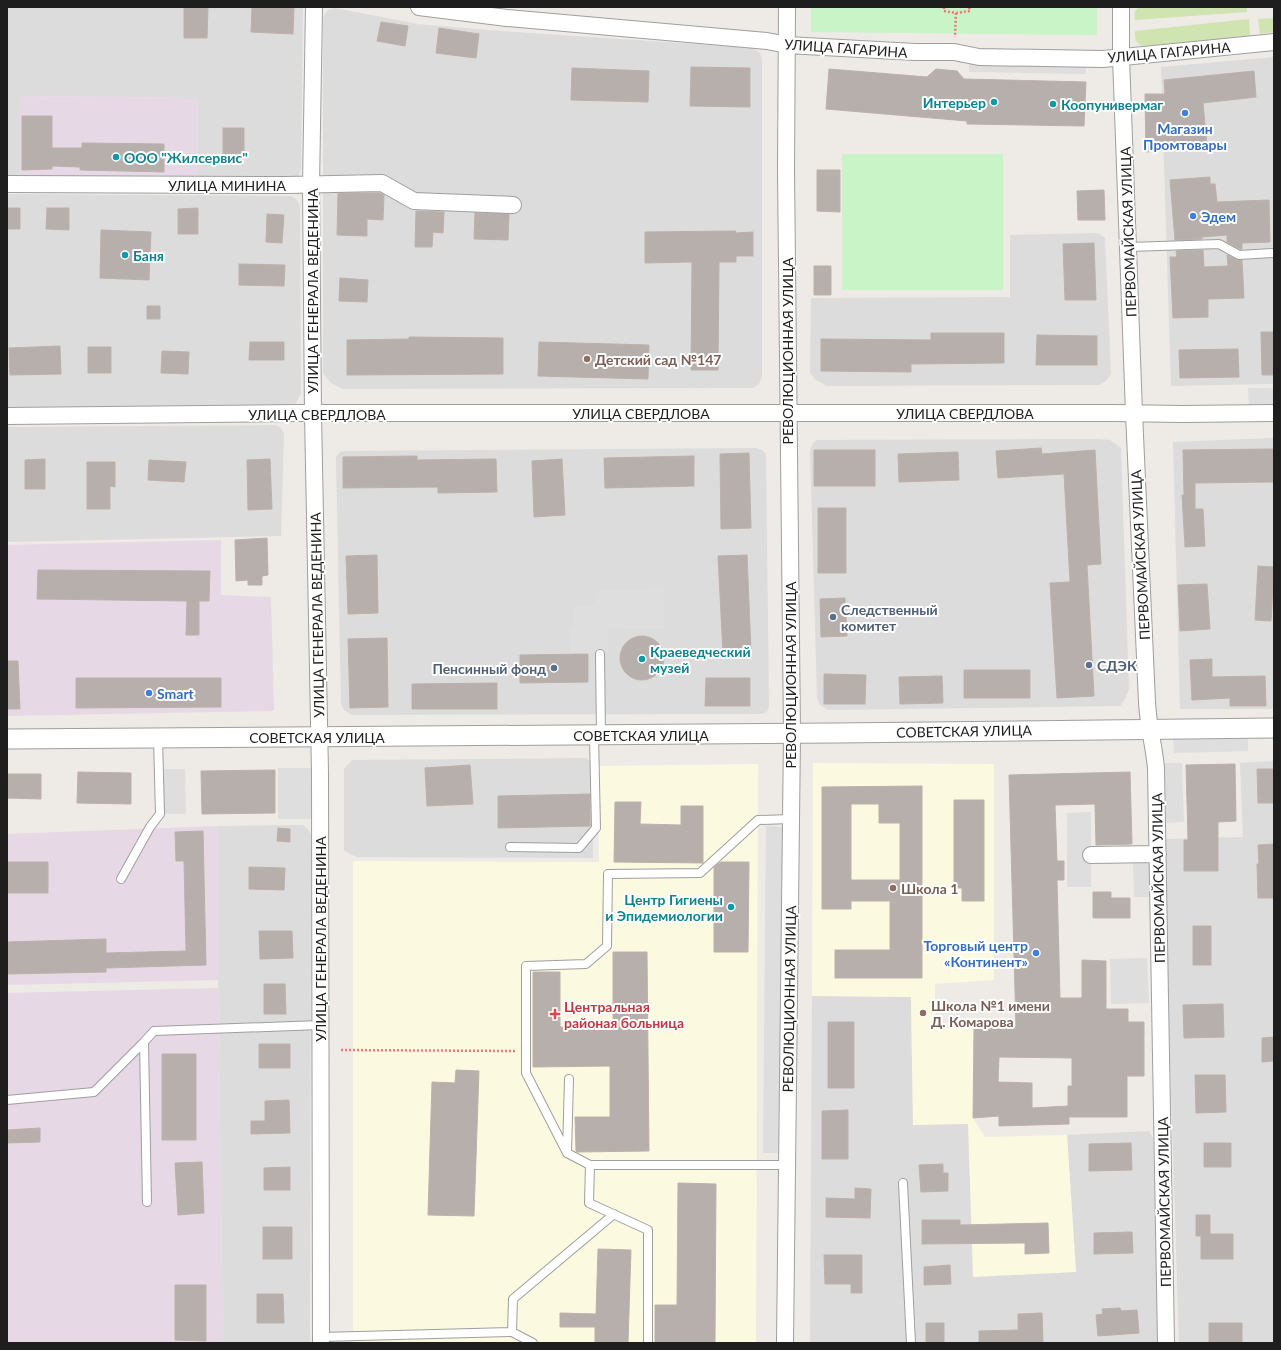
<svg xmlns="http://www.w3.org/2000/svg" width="1281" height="1350" viewBox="0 0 1281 1350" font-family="Lato,sans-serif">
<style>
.residential{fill:#dcdcdc}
.industrial{fill:#e7d8e6}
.education{fill:#fcf9e1}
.grass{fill:#cfe4b0}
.park{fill:#c8f4c7}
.parking{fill:#dedede}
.building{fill:#b7afab;stroke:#bfb0a9;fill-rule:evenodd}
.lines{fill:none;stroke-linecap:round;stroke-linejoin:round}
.service-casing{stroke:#9f9f9f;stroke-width:10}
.minor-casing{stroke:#9f9f9f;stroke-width:18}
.tertiary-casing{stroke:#9f9f9f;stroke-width:21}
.path{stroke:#ec7879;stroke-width:2.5;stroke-dasharray:2 2;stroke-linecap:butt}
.service{stroke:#fff;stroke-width:8}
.minor{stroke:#fff;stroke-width:16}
.tertiary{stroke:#fff;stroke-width:19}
.culture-dot{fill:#0f9aa8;stroke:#fff;stroke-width:1.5}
.shop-dot{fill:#3f7fe0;stroke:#fff;stroke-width:1.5}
.education-dot{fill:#8d6e63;stroke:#fff;stroke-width:1.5}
.service-dot{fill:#5c6f8a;stroke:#fff;stroke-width:1.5}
.health-dot{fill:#e0444e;stroke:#fff;stroke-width:1.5}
.labels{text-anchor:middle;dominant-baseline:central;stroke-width:4;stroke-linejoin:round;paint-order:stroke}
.street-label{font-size:14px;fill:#1e1e1e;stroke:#fff}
.culture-label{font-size:14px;font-weight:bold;fill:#0d838f;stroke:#fff;text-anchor:start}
.shop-label{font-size:14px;font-weight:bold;fill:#366cbe;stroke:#fff;text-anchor:start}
.education-label{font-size:14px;font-weight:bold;fill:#785e54;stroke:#fff;text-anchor:start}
.service-label{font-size:14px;font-weight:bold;fill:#4e5e75;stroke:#fff;text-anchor:start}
.health-label{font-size:14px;font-weight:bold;fill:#be3a42;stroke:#fff;text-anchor:start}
</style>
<rect width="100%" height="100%" fill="#eeeae6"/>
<path class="residential" d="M7,7H302L303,9L301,169L298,176L293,179L197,180L198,98L21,96L19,177H7Z
M335,8L418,24L501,31L753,48L760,53L762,59V376L759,384L753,388L343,389L331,383L323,373V17L328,10Z
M1274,57V384L1171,386L1161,67Z
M7,194L291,196L296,199L300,205L301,393L296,403L288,407L7,410Z
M1098,233L1105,238L1111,374L1106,381L1099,385L827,386L816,380L810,373L811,298L1010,297V235Z
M276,425L281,428L284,434L281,536L7,542V427Z
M1274,438V709H1180L1173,442Z
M1097,439L1110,440L1121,448L1129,689L1125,699L1120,706L828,710L820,705L817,698L810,449L813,443L817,440Z
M756,448L762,450L766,454L769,706L767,712L762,714L352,715L344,710L341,704L336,457L340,452L344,451Z
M586,758L592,762L593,858L357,857L350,854L344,850V769L352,760Z
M1274,761V1343H1179L1163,839L1243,837L1240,763Z
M303,825L308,829L311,835L310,1343H223L218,980V826Z
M812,996L911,997L913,1124H968L1076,1272L1067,1135L1149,1131L1153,1138L1158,1338L1157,1343H810Z"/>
<path class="industrial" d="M20,96L198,98L197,180L19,177Z
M221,540V595L271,597L274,711L7,716V545Z
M218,826V980L7,985V834Z
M218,988L223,1343H7V993Z"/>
<path class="education" d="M813,763L994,764V980L935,984V1028H974L973,1118L985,1137L1067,1135L1076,1272L973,1277L968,1124L913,1125L911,997L812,996Z
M758,764L756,1343H353V861L599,862L598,766Z"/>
<path class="grass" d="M1139,7H1247V12L1135,20C1134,13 1134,11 1139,7Z
M1274,18V32L1260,34L1258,19Z
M1249,19L1250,36L1143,46C1135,43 1135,39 1135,31Z"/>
<path class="park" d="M811,7H1097V35L811,32Z
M842,154H1003V290H842Z"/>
<path class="parking" d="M969,58L1086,60V74L969,72Z
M1248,388H1274V408L1249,409Z
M663,589L664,630L608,631V654H570L569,627H574L573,606L596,605V590Z
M1248,738V751L1174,753L1173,739Z
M1165,763H1182L1184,822L1166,823Z
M278,768H311V819H278Z
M164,769H185L186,814H164Z
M1091,812V887H1067V813Z
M766,826L783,827L779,1153H763Z
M1133,858H1151L1152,897H1134Z
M1147,958L1149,1003L1111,1004L1110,959Z"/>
<path class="building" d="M184,7H208L207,38H184Z
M252,7H294L293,34L251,32Z
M381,22L408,26L405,46L377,41Z
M439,28L479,34L476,58L436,53Z
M691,67L750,68V107L690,106Z
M572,68L649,71L648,102L571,100Z
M829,69L927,77L936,69L957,71L964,79L1086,82L1084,126L967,124V121L826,109Z
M1254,71L1256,97L1203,103L1207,146L1146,152L1145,94H1165L1164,80Z
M22,116H52V148H82V143L164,144V172L80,170V167L52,166V169L22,170Z
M223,128H244V154H223Z
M817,170H840V212L817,211Z
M1210,177V184H1215L1217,202L1269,200L1270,242L1242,243V249H1240L1227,242V235L1202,237V239L1175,240L1170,180Z
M1104,190L1105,220H1078L1077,191Z
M338,193H380L384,195L383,220L367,219V236L337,235Z
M7,208H20V229H7Z
M47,208H69V230L46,229Z
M198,208V234H178V209Z
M416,211L444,212L443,233L433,232L432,247H415Z
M475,213L509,214L508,240L474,239Z
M267,214L284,215L282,243L266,242Z
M101,230L151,232L149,280L100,278Z
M736,231L735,233L753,232V256H736V262H719L718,370H691L692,262L645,263V232Z
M1094,243L1096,300H1065L1063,244Z
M1203,250L1204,267L1228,266L1227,255L1237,260H1242L1244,298L1208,299V317L1173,318L1170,257H1177L1176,251Z
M239,264L285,265L284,286L239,285Z
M814,266H831V295H814Z
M340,278L368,280L367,302L339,301Z
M147,306H160V319H147Z
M1261,332H1274V375H1262Z
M931,333H1004V363L911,364V372L821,371V339L931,340Z
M1037,335L1097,336V365H1036Z
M409,337L503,338V374L347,375V340L409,339Z
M250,342H284V360H249Z
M539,342L649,345L648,379L538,376Z
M60,346L61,374L10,375L9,348Z
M88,347H111V373H88Z
M1238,349L1239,377L1180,378L1179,350Z
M162,351L189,352L188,374L161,373Z
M1041,448L1042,454L1095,450L1101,564L1087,565L1094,696L1057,698L1050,583L1070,582L1064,474L998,478L996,451Z
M1274,449V482L1195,483V509H1203L1205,546L1185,547L1182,495H1184L1183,450Z
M814,450H875V486H814Z
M958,452L959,480L899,482L898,454Z
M749,453L751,528L721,529L720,454Z
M417,456V460L496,459L497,492L438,493V487L343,488V457Z
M694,456V486L605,488L604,458Z
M45,459V489H25V460Z
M270,459L272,509L248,510L247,460Z
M562,459L565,515L534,517L532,461Z
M149,460L186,462L184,482L148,480Z
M87,462H115V487L110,486V509H87Z
M818,508H846V573H818Z
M267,538L268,575L262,576V585H248V580L236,581L235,540Z
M377,555L378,613L348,614L346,556Z
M747,555L751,651L723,653L718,556Z
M1258,566L1274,567V586H1273L1271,621L1255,620Z
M38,570L210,571L209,601H199V635H186L187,601L37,599Z
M1207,584L1210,629L1180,631L1178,585Z
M845,598L847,636L821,637L820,599Z
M620 658a22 22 0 1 1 44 0a22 22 0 1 1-44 0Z
M387,638L388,707L350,708L348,639Z
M588,654V682L520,683V655Z
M1212,659V677L1265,676L1266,706H1230V698L1192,700L1190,660Z
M7,661H18L20,709H7Z
M964,670H1030V698H964Z
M824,674L866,675L865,704H824Z
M942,676L943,703L900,704L899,677Z
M76,678H221V707L76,708Z
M706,678H750V706H705Z
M497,683V709H412V684Z
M1235,764L1236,821L1218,822V871H1184V840H1188L1186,765Z
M470,765L473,804L427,806L425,768Z
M1257,769H1274V803H1258Z
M275,770V813L202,814L201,771Z
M78,772L131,773V804L77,803Z
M1130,772L1132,844L1096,845L1095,804L1055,805L1057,861H1064V880H1057L1060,998H1082V960L1106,961V1009H1128V1022H1144V1076H1127V1117H1069V1124L999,1126V1116L973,1118L974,1028L1016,1027L1009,775ZM999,1057L1072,1058V1086H1068V1106L1032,1108V1083L998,1082Z
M7,774H41V799L7,798Z
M922,786V978H835V950H890V901H851V909H822V787ZM851,804H879V823H900V880H851Z
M590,794V826L498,828V796Z
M954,800H984V901H962V888H954Z
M615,802H641L640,824L681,825V806H703V863L614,862Z
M278,828L290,829V842L277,841Z
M203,831L206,965L106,968V972L7,974V942L106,939V953L186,951L184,861H176L175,832Z
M1274,844V898H1258L1257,864H1259L1258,845Z
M7,862H48V893H7Z
M721,862H749L748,952H714V867Z
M249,867L285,868L284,890L249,889Z
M1093,892H1111V898H1130V918H1093Z
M1193,926H1211V965H1193Z
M259,931H292L293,958L260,959Z
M613,952H647L649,1151L577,1152L576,1151L575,1117H610V1066L533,1067V972H560V1027H613Z
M264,984H285L286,1014H264Z
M1223,1004L1224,1037L1184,1038L1183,1005Z
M828,1022H854V1088H828Z
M1274,1037V1061L1262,1062V1038Z
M259,1044H290V1068H259Z
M162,1054H196V1140H162Z
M456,1070L479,1071L474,1216L428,1215L432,1082L455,1083Z
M1195,1075H1225L1226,1112L1196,1113Z
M289,1100L290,1133L251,1134V1121H265V1101Z
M848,1110V1159H822V1111Z
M40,1128V1142L7,1143V1130Z
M1131,1143L1132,1170L1089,1171V1144Z
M1204,1143H1231V1167H1204Z
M202,1162L204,1213L178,1215L175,1163Z
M943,1164V1173H948V1191L921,1192L919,1165Z
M290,1167V1190H264V1168Z
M678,1183L716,1184L715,1343H655V1305H677Z
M855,1188L871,1189L870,1218L826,1217V1198L855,1199Z
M1196,1215H1210V1234H1233V1259H1201V1236H1196Z
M922,1220H960V1225L1048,1223L1049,1253L1025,1254V1243L922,1244Z
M263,1227H292V1259H263Z
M1132,1232L1133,1253L1094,1254V1233Z
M598,1249L631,1250L628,1343H595V1327H560V1313L596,1314Z
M824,1255H862V1293H851V1284H825Z
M950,1265L951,1284L924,1285V1267Z
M175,1285H206V1341L175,1340Z
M257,1294H283L284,1323H257Z
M1120,1308L1121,1311L1137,1310L1139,1333L1098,1336L1096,1315L1103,1314L1102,1309Z
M1042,1313L1043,1343H979V1331L1018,1330V1314Z
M926,1323H944V1343H926Z
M1209,1323H1242V1343H1209Z"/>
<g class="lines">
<defs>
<path id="service" d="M1129,247L1219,244L1239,255L1274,253
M600,654L601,735
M510,847L579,848L596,828L594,735
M121,879L150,827L160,814L158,738
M569,1079L567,1153L590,1165
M7,1100L94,1092L144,1042
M567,1153L526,1073V966L586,964L607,946L608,874L700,873L758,820L791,819
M903,1183L911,1343
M147,1202L144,1042L154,1031L320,1025
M512,1332L513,1299L614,1214
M321,1337L512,1332L533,1343
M648,1343V1230L589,1203L590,1165H787"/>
<path id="minor" d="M314,7L311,185L313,414L320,773L321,1343
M419,7L507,18L767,41L787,45L915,52H954L979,57L1103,59L1274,42
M1121,7V57L1134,413L1147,702C1148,725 1154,746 1156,768L1166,1343
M7,184L286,185L382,183L414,201L513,205
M7,416L295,413H1113L1183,414L1274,413
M1091,855L1158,854
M785,1343L792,734L786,171L787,7"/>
<path id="tertiary" d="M7,739L837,733L1274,728"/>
</defs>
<use href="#service" class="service-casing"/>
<use href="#minor" class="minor-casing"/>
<use href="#tertiary" class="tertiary-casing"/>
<path class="path" d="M944,7V11L956,13L955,37
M956,13L970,11L969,7
M341,1050L516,1051"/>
<use href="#service" class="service"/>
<use href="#minor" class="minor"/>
<use href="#tertiary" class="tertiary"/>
</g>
<g class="culture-dot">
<circle cx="994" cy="102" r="4"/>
<circle cx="1053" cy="104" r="4"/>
<circle cx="116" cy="157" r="4"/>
<circle cx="125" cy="255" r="4"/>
<circle cx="642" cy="659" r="4"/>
<circle cx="731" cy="907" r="4"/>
</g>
<g class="shop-dot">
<circle cx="1185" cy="113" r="4"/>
<circle cx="1193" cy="216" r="4"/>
<circle cx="149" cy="693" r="4"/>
<circle cx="1036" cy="953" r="4"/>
</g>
<g class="education-dot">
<circle cx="587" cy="359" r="4"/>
<circle cx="893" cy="888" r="4"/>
<circle cx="923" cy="1013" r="4"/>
</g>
<g class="service-dot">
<circle cx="833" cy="617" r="4"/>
<circle cx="1089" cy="665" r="4"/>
<circle cx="554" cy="668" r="4"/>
</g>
<path class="health-dot" d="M553 1008h4v4h4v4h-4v4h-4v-4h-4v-4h4z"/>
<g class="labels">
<g class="street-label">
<text transform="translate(846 48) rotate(4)">УЛИЦА ГАГАРИНА</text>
<text transform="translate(1169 52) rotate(-5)">УЛИЦА ГАГАРИНА</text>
<text x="227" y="185">УЛИЦА МИНИНА</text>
<text transform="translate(1128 232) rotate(-92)">ПЕРВОМАЙСКАЯ УЛИЦА</text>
<text transform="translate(312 291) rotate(-90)">УЛИЦА ГЕНЕРАЛА ВЕДЕНИНА</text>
<text transform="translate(787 351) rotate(-90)">РЕВОЛЮЦИОННАЯ УЛИЦА</text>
<text x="641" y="413">УЛИЦА СВЕРДЛОВА</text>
<text x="965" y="413">УЛИЦА СВЕРДЛОВА</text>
<text x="317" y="414">УЛИЦА СВЕРДЛОВА</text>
<text transform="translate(1140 555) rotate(-93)">ПЕРВОМАЙСКАЯ УЛИЦА</text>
<text transform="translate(317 615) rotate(-91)">УЛИЦА ГЕНЕРАЛА ВЕДЕНИНА</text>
<text transform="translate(790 675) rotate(-90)">РЕВОЛЮЦИОННАЯ УЛИЦА</text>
<text transform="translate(964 731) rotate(-1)">СОВЕТСКАЯ УЛИЦА</text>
<text x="641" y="735">СОВЕТСКАЯ УЛИЦА</text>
<text x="317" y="737">СОВЕТСКАЯ УЛИЦА</text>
<text transform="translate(1158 878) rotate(-91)">ПЕРВОМАЙСКАЯ УЛИЦА</text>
<text transform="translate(320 939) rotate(-90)">УЛИЦА ГЕНЕРАЛА ВЕДЕНИНА</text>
<text transform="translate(789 999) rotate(-89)">РЕВОЛЮЦИОННАЯ УЛИЦА</text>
<text transform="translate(1164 1202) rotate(-91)">ПЕРВОМАЙСКАЯ УЛИЦА</text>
</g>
<g class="culture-label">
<text x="986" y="102" text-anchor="end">Интерьер</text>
<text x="1061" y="104">Коопунивермаг</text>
<text x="124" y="157">ООО "Жилсервис"</text>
<text x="133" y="255">Баня</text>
<text x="650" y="651">Краеведческий<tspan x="650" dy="16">музей</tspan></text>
<text x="723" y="899" text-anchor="end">Центр Гигиены<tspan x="723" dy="16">и Эпидемиологии</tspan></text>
</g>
<g class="shop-label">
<text x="1185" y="128" text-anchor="middle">Магазин<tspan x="1185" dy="16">Промтовары</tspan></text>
<text x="1201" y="216">Эдем</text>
<text x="157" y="693">Smart</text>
<text x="1028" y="945" text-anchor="end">Торговый центр<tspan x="1028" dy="16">«Континент»</tspan></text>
</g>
<g class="education-label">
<text x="595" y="359">Детский сад №147</text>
<text x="901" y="888">Школа 1</text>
<text x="931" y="1005">Школа №1 имени<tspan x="931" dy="16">Д. Комарова</tspan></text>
</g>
<g class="service-label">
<text x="841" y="609">Следственный<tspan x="841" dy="16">комитет</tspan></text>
<text x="1097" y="665">СДЭК</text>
<text x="546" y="668" text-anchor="end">Пенсинный фонд</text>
</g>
<g class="health-label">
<text x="564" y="1006">Центральная<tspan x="564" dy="16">районая больница</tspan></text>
</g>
</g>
<rect width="1281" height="1350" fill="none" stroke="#1e1e1e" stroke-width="16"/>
</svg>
